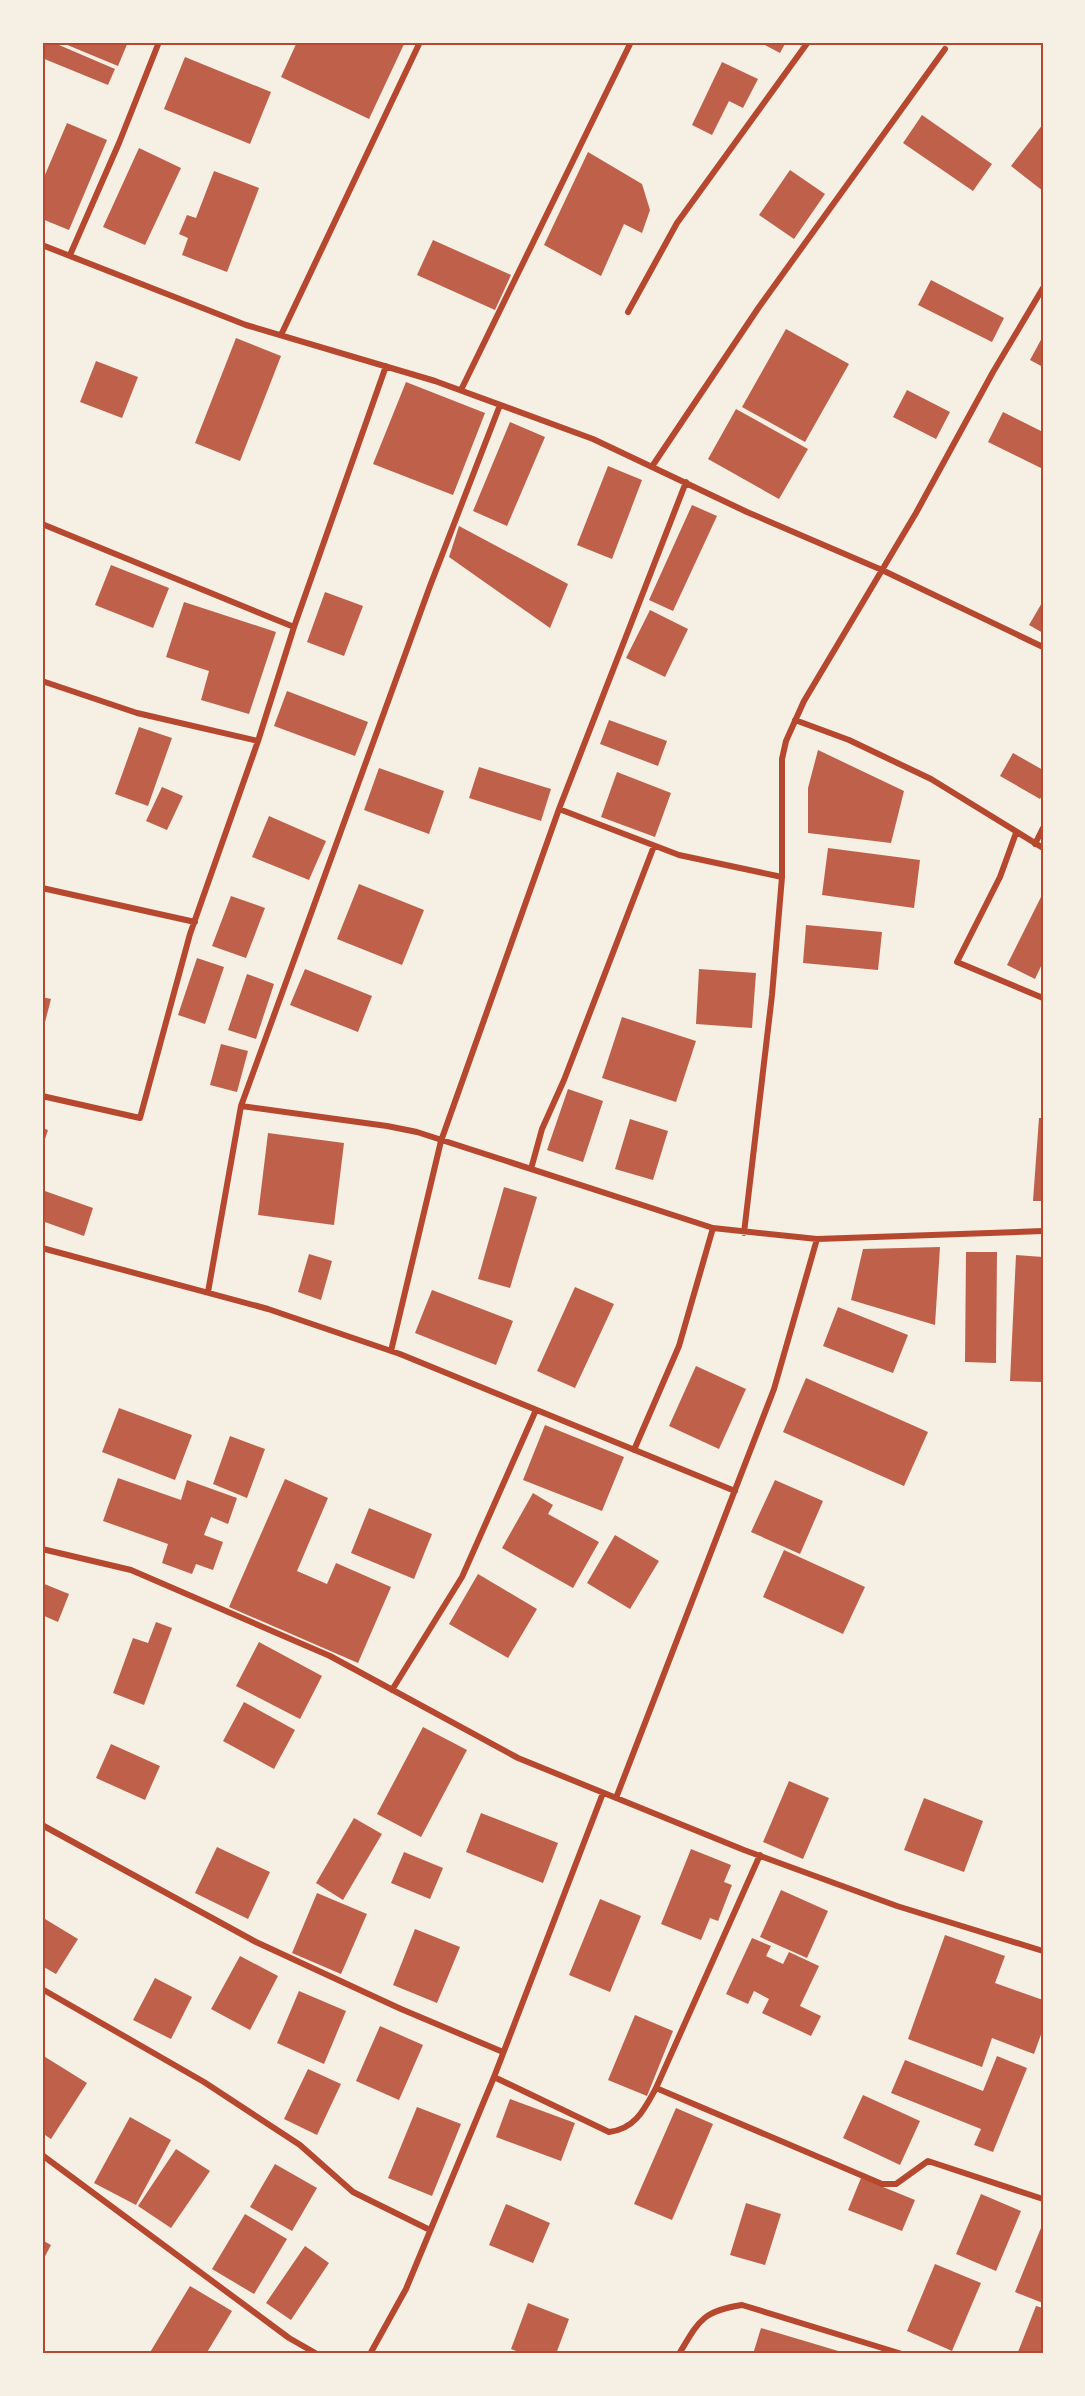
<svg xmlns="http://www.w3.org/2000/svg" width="1085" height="2396" viewBox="0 0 1085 2396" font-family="'Work Sans',sans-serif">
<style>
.building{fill:#bf614a}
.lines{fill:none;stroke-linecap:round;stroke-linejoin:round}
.minor{stroke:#b5482f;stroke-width:6}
.neatline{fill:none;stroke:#b5482f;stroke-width:2}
</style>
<rect width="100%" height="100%" fill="#f6efe4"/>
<path class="building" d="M42,42H60L59,45L115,69L108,85L42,58Z
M66,42H128L118,66L65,44Z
M297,42H405L369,119L281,77Z
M759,42H786L780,53Z
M185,57L271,92L250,144L164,109Z
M722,62L758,79L743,108L729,101L712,135L692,125Z
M922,115L992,164L973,191L903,143Z
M67,123L107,140L69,230L42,219V182Z
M1043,124V191L1011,166Z
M139,148L181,168L145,245L103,227Z
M588,152L642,184L650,210L642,233L624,224L601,276L544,245Z
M790,170L825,194L794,239L759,215Z
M214,171L259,188L227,272L182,255L188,238L179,234L187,215L196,218Z
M433,240L511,275L495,310L417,275Z
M931,280L1004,318L992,342L918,305Z
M786,329L849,364L805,442L742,407Z
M1043,336V367L1030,360Z
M236,338L281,356L240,461L195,443Z
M96,361L138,377L122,418L80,402Z
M406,382L485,413L453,495L373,464Z
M907,390L950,412L936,439L893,417Z
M736,409L808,449L779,499L708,459Z
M1003,412L1043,432V469L988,442Z
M510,422L545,437L507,526L473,511Z
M608,466L642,480L612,559L577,545Z
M692,505L717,516L673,611L649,600Z
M459,526L568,584L550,628L449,557Z
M111,565L169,588L153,628L95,605Z
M325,592L363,606L344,656L307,642Z
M1043,601V633L1029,625Z
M184,602L276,632L249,714L201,700L209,671L166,657Z
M650,610L688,629L665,677L626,658Z
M287,691L368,722L355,756L274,726Z
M609,720L667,741L658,766L600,744Z
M139,727L172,738L148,806L115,794Z
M818,750L904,791L891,843L808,833V788Z
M1013,753L1043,770V794L1040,799L1000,776Z
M479,767L551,789L541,821L469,798Z
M379,768L444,791L429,834L364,810Z
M617,772L671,793L655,837L601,817Z
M162,787L183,796L167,830L146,821Z
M269,816L326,841L309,880L252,857Z
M828,848L920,860L914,908L822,895Z
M359,884L424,910L402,965L337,939Z
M1043,893V962L1035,979L1007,965Z
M231,896L265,908L246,958L212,946Z
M806,925L882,932L878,970L803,963Z
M197,958L224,967L205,1024L178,1015Z
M305,969L372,996L358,1032L290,1005Z
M699,969L756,973L752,1028L696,1024Z
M247,974L274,984L256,1039L228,1030Z
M42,997L51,999L43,1030H42Z
M622,1017L696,1041L676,1102L602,1078Z
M221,1044L248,1051L237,1092L210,1085Z
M568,1089L603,1101L583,1162L547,1150Z
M1039,1118H1043V1201H1033Z
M630,1119L668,1131L653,1180L615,1169Z
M42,1128L48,1130L42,1148Z
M268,1133L344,1143L334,1225L258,1215Z
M504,1187L537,1197L510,1288L478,1279Z
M42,1190L93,1208L84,1236L42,1221Z
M940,1247L935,1325L851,1300L863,1249Z
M966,1252H997L996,1363L965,1362Z
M309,1254L332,1261L321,1300L298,1292Z
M1016,1255L1043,1257V1382L1010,1381Z
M575,1287L614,1304L575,1388L537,1371Z
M432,1290L513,1321L496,1365L415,1333Z
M838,1307L908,1335L893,1373L823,1346Z
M696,1366L746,1389L719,1449L669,1426Z
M806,1378L928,1432L904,1486L783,1432Z
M119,1408L192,1435L175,1480L102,1452Z
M545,1425L624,1457L602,1511L523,1480Z
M230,1436L265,1449L247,1498L213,1484Z
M118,1478L181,1500L187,1480L237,1498L228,1524L211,1517L204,1535L223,1542L213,1570L196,1564L192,1574L162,1563L168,1544L103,1521Z
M285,1479L328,1498L297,1571L327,1584L336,1563L391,1587L358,1663L229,1607Z
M775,1480L823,1501L800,1554L751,1532Z
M533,1493L553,1505L548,1514L599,1542L573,1588L502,1548Z
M369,1508L432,1534L414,1579L351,1553Z
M615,1535L659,1561L630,1609L587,1583Z
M784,1550L865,1587L843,1634L763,1597Z
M478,1574L537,1609L508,1658L449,1624Z
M42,1583L69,1594L58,1622L42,1615Z
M156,1622L172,1628L144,1705L113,1693L133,1638L148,1643Z
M259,1642L322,1676L300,1719L236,1686Z
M244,1702L295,1730L274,1769L223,1741Z
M423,1727L467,1750L421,1837L377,1814Z
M111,1744L160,1766L145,1800L96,1778Z
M789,1781L829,1798L803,1859L763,1842Z
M924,1798L983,1821L964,1872L904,1850Z
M481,1813L558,1843L543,1883L466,1852Z
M354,1818L382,1834L343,1900L316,1883Z
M217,1847L270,1872L248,1919L195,1893Z
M691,1849L731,1865L724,1882L732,1885L718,1921L710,1918L701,1940L661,1924Z
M404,1852L443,1868L430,1899L391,1883Z
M781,1890L828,1911L807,1958L760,1937Z
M317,1893L367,1914L341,1974L292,1953Z
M600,1899L641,1916L610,1992L569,1975Z
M45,1919L78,1939L56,1974L42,1966V1924Z
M415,1929L460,1947L437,2003L393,1985Z
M945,1935L1005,1956L995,1983L1043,2000V2029L1034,2054L992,2038L982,2067L908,2039Z
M752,1938L771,1946L766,1956L783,1964L789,1952L819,1966L800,2006L821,2016L811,2036L762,2013L769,1999L754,1991L748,2004L726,1994Z
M240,1956L278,1976L250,2030L211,2009Z
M155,1978L192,1997L171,2039L133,2020Z
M299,1991L346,2011L324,2064L277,2043Z
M635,2015L673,2031L647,2096L608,2080Z
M380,2026L423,2045L399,2100L356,2081Z
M42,2055L87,2083L51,2139L42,2133Z
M997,2056L1027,2068L993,2152L974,2145L981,2129L891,2093L905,2060L983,2091Z
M308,2069L341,2084L317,2135L284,2119Z
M863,2095L920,2121L900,2165L843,2138Z
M510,2099L575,2123L561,2161L496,2137Z
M417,2107L461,2124L432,2196L388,2178Z
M676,2108L713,2124L672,2220L634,2204Z
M130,2117L171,2140L136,2205L94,2183Z
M176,2149L210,2171L171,2228L138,2206Z
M275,2164L317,2188L292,2231L250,2207Z
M861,2178L915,2200L902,2231L848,2210Z
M981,2194L1021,2211L996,2271L956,2254Z
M746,2203L781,2214L765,2265L730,2255Z
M506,2204L550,2223L533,2263L489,2245Z
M245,2214L287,2239L254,2294L212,2269Z
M1043,2223V2303L1015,2292Z
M42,2240L51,2245L42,2262Z
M305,2246L329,2263L291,2320L266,2303Z
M935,2264L981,2283L952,2351L907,2331Z
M190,2286L232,2311L206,2354H149Z
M528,2303L569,2319L556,2354H524L511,2349Z
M1036,2306L1043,2308V2354H1023L1018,2352Z
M761,2328L845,2353V2354H753Z"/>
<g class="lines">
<path class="minor" d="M42,245L246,325L435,381L593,439L747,512L882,570L1043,647
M70,255L119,143L159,42
M628,312L677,223L808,42
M281,335L420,42
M461,390L631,42
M653,465L759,307L945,49
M42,524L294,627
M42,681L137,713L258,741
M795,720L849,740L931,779L1043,848
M559,809L679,855L782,877
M1016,833L1000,877L957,962L1043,998
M1035,844L1043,828
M42,888L195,922
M42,1096L140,1118L190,934L258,741L294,627L386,366
M241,1106L387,1126L417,1132L713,1228L817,1239L1043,1231
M531,1169L542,1129L564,1080L654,846
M744,1233L772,995L782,877V759L786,741L804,701L916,513L993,372L1043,288
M42,1248L268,1309L400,1354L735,1491
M208,1292L241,1106L430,586L500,405
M391,1351L441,1141L559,809L686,482
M634,1450L679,1346L713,1228
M42,1549L131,1570L330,1656L518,1758L744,1850L897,1906L1043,1951
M392,1690L462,1577L536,1410
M616,1798L774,1389L817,1239
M42,1825L256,1942L401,2009L503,2052
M42,1989L204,2082L300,2145L353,2192L430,2230
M494,2077L609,2132C635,2129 644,2110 656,2088L760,1855
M656,2088L882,2184H896L928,2161L1043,2199
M42,2155L289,2338L317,2354
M370,2354L406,2289L494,2077L603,1793
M679,2354C699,2321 702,2311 742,2305L902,2354"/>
</g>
<rect width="1085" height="2396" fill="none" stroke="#f6efe4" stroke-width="87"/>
<rect x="44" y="44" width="998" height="2308" class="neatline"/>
</svg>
